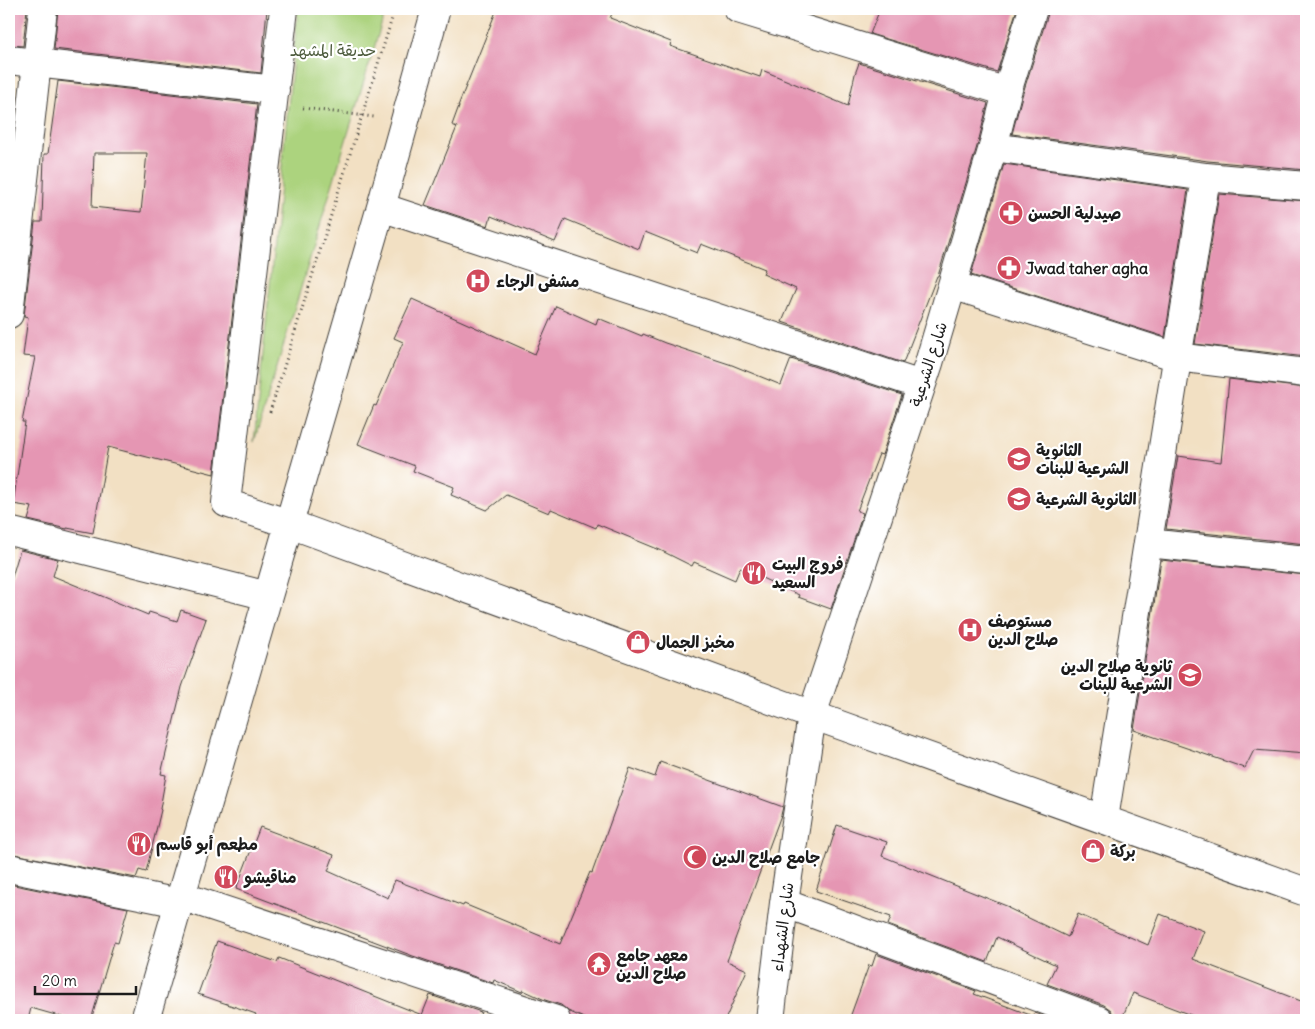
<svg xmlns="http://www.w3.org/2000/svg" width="1315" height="1029" viewBox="0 0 1315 1029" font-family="Delius,'Playpen Sans Arabic',sans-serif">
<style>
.green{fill:#acd37e;stroke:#64784d}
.building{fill:#e596b3;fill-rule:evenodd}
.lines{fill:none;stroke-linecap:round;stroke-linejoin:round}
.minor-casing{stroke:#3c3935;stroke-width:30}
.path{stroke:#3c3935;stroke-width:3;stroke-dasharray:1 4;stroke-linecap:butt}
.minor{stroke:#fff;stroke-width:28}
.labels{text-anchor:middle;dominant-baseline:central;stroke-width:4.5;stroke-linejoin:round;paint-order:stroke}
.park-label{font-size:16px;fill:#4e5c3e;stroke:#fff}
.poi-label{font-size:16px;font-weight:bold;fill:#1c1c1c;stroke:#fff;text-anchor:start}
.street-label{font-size:16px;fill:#1c1c1c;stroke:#fff}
</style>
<rect width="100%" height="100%" fill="#fff"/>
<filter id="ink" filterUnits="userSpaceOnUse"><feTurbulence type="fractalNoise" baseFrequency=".02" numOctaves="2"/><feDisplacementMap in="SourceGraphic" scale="10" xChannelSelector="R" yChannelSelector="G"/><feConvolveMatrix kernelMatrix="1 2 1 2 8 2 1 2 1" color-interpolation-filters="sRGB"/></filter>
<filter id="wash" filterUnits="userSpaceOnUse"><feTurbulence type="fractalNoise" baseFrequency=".0096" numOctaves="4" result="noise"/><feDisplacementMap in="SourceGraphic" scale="20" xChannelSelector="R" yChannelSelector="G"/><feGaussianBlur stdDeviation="1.12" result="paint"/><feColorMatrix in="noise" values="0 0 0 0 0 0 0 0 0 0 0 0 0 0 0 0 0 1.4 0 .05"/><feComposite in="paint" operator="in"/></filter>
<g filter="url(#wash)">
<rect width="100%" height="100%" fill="#f2e0c3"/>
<path class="green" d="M298,9H386L254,442Z"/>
<g id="blocks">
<path class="building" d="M9,9H27L23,46L9,45Z
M58,9H267L261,73L54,49Z
M497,9H614L610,18L671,42L670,46L760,77L762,70L848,106L855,74L859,63L988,103L978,143L938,276H937L903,363L782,322L796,289L763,274L765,269L701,244L697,253L645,232L639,249L565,219L555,242L491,216L488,226L425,205L457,127L452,125L459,106H458Z
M880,9H1017L997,72L870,34Z
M1048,9H1224L1267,11V9H1306V170L1208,161L1012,134L1022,96L1048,14Z
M58,81L257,104L214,474L108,447L93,533L67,528V529L28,520L32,507L13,504L25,422H22L35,357L23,356L28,317L24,316L35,222H42L44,154H48ZM94,153H147L141,212L92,207Z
M1004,164L1188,190L1165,337L971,275Z
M1219,194L1306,201V357L1195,344Z
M412,299L535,354L556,306L596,324L598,318L642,336L643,334L665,343L732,365L781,385L791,359L902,395L882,455L879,454L857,511L863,513L831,609L798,597L799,595L740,568L735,580L694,562L692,566L660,550L597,524L596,528L551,509L549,513L506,495L487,510L451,495L454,487L413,471L415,466L358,444L374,405L376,406L403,342L394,338Z
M1229,379L1306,388V544L1166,529L1178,456L1221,462Z
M20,550L58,559L53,576L148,615L149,612L177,621L181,610L206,619L182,687L161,774L166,775L160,809L161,810L146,872L139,870L136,878L9,853V587Z
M1161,560L1306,575V754L1254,750L1245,768L1134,730Z
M660,762L783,807L781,815L727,961L747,970L725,1020H588L568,1011L561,1005L545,1000L523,990L522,992L494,980L493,983L413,956L236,889L260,827L334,855L328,871L388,898L395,880L463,906L464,904L560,944L590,872L592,873L630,768L655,777Z
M837,825L887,842L882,856L1009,907L1008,908L1068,937L1078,914L1148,945L1160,914L1204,931L1193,959L1306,1003V1020H1204L1133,993L1121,1020H1114V1017L1111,1010L1104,1005L1047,984L1056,965L997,937L987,962L888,925L891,917L816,891Z
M9,884L128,908L118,943L114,942L91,1020H73L31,1008L28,1020H9Z
M217,941L277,962L279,958L422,1015L430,995L481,1012L478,1020H253L256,1014L198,994Z
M876,954L976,991L974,994L1033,1016L1035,1013L1055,1020H849L869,965L872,966Z"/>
</g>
</g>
<g filter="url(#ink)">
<use href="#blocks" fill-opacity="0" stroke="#3c3935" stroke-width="1"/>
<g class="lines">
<defs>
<path id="minor" d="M284,9L226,503L290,524L812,715L1306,892
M738,9L1007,92
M9,60L275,90
M993,147L1206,177L1306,186
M381,207L921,385
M952,285L1177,357L1306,373
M9,314L43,9
M9,531L268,596
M1148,543L1306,560
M1104,819L1206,177
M9,868L179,903
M181,896L556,1020
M784,903L1099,1020
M145,1020L381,207L436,9
M770,1020L784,903L812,715L929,363L993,147L1007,92L1033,9"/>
</defs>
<use href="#minor" class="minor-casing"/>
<path class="path" d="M303,108L374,117
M270,412L395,9"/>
<use href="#minor" class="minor"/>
</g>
</g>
<defs>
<symbol id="pharmacy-disc" viewBox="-11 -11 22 22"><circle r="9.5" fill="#d1495b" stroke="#fff"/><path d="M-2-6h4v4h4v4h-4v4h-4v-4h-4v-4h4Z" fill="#fff"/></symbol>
<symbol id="hospital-disc" viewBox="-11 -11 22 22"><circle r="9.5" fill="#d1495b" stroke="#fff"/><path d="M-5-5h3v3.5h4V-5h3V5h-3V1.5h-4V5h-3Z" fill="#fff"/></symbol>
<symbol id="school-disc" viewBox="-11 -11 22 22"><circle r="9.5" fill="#d1495b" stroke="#fff"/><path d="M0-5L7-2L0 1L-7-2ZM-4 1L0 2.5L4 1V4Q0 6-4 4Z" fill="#fff"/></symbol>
<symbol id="restaurant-disc" viewBox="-11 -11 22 22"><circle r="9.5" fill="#d1495b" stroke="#fff"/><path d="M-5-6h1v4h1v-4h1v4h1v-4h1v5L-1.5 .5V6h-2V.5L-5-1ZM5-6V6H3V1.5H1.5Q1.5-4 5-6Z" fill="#fff"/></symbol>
<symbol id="shop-disc" viewBox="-11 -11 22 22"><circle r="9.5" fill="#d1495b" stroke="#fff"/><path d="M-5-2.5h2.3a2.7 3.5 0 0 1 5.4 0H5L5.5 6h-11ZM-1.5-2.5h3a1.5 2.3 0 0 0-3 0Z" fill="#fff"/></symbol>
<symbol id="mosque-disc" viewBox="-11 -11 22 22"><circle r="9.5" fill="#d1495b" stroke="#fff"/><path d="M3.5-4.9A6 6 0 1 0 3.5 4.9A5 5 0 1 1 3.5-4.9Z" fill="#fff"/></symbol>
<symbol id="temple-disc" viewBox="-11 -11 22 22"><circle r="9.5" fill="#d1495b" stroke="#fff"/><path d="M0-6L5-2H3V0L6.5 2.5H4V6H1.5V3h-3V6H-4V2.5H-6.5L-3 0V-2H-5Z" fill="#fff"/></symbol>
</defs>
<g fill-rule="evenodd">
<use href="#pharmacy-disc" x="997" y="199" width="28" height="28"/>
<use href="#pharmacy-disc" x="995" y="254" width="28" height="28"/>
<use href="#hospital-disc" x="464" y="267" width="28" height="28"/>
<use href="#school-disc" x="1005" y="445" width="28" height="28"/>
<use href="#school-disc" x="1005" y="485" width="28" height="28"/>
<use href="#restaurant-disc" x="740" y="559" width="28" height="28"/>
<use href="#hospital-disc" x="956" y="616" width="28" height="28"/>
<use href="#shop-disc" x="624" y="628" width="28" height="28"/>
<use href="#school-disc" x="1176" y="661" width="28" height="28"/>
<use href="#restaurant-disc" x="125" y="830" width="28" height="28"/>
<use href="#shop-disc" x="1079" y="837" width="28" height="28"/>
<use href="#mosque-disc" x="681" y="843" width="28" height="28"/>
<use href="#restaurant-disc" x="212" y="863" width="28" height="28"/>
<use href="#temple-disc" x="585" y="950" width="28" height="28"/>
</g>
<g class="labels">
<g class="park-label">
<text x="333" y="50">حديقة المشهد</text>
</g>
<g class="poi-label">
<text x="1028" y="213">صيدلية الحسن</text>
<text x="1026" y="268">Jwad taher agha</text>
<text x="496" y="281">مشفى الرجاء</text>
<text x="1036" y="450">الثانوية<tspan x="1036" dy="18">الشرعية للبنات</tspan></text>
<text x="1036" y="499">الثانوية الشرعية</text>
<text x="772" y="564">فروج البيت<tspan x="772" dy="18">السعيد</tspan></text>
<text x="988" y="621">مستوصف<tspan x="988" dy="18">صلاح الدين</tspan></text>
<text x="656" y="642">مخبز الجمال</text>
<text x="1172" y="666" text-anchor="end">ثانوية صلاح الدين<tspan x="1172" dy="18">الشرعية للبنات</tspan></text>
<text x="156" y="844">مطعم أبو قاسم</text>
<text x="1110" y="851">بركة</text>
<text x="712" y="857">جامع صلاح الدين</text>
<text x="244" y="877">مناقيشو</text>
<text x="616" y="955">معهد جامع<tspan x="616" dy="18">صلاح الدين</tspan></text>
</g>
<g class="street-label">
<text transform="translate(928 364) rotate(-72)">شارع الشرعية</text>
<text transform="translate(782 927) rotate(-83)">شارع الشهداء</text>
</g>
</g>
<rect width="1315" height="1029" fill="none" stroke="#fff" stroke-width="30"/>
<path d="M35 986v8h101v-8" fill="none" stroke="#1c1c1c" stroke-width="2.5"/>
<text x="42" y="986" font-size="15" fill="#1c1c1c" stroke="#ffffff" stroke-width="4" paint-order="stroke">20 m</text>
</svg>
